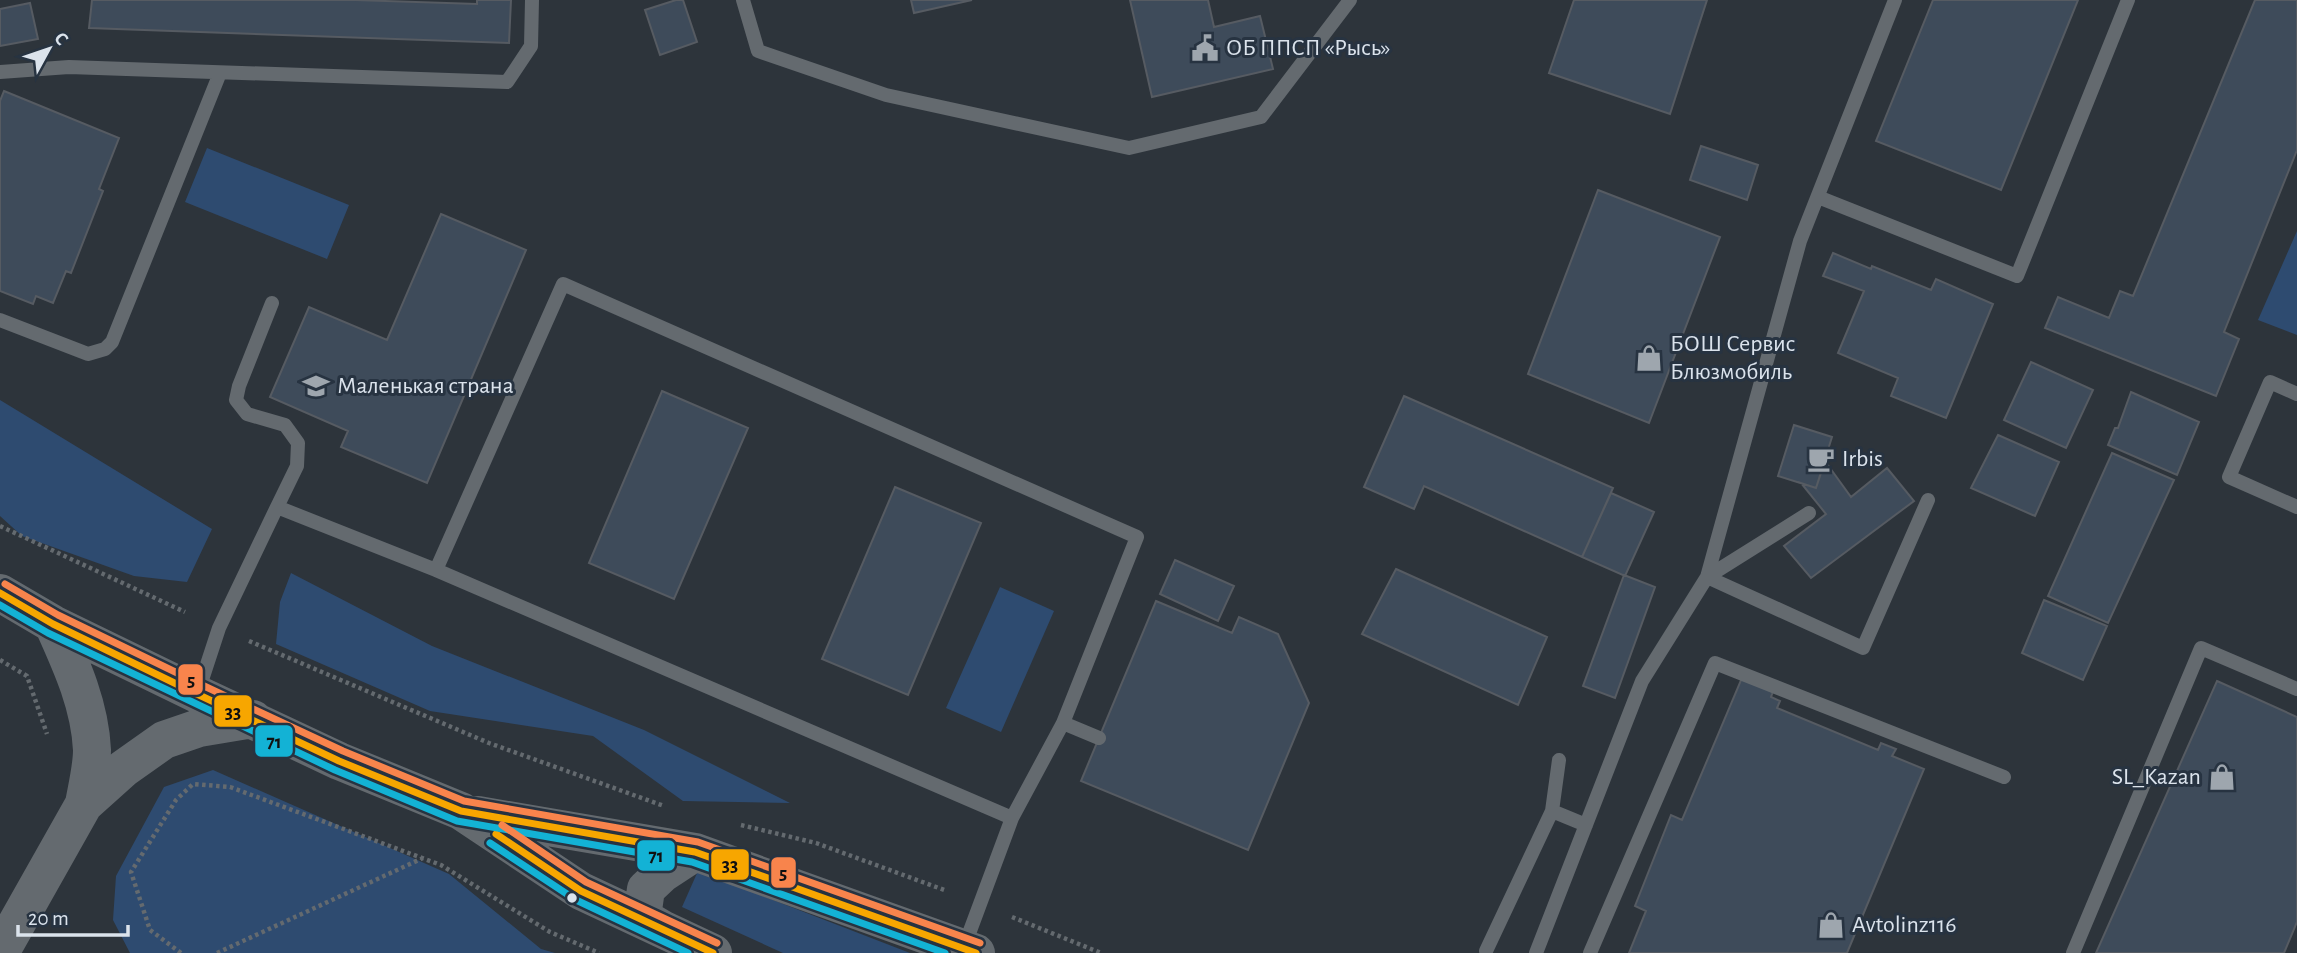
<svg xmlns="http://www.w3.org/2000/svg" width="2297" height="953" viewBox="0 0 2297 953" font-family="'Alegreya Sans',sans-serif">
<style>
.green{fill:#2e4b70}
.building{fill:#3e4b5a;stroke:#565b62;stroke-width:2}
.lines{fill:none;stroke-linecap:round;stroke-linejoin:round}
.path{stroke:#646a6f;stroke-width:4.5;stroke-dasharray:3.5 3.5;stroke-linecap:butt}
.lane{stroke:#646a6f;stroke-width:14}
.secondary{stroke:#646a6f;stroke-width:38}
.bus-1-casing{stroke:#273341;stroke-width:12}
.bus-2-casing{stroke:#273341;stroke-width:12}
.bus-3-casing{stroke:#273341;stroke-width:12}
.bus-1{stroke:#f7a600;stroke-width:7}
.bus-2{stroke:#13b2d5;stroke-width:7}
.bus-3{stroke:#f8844c;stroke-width:7}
.bus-dot{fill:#dbe3ec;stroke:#273341;stroke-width:2.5}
.labels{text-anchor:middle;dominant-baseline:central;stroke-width:6;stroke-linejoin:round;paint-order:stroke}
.poi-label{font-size:24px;fill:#dbe3ec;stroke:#273341;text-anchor:start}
.line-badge{stroke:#273341;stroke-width:2.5}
.pale-badge-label{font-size:19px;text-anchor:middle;font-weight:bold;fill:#111}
</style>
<rect width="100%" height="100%" fill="#2d343b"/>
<path class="green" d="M207,148L349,205L327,259L185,202Z
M2297,231V335L2258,320Z
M0,400L212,529L187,582L134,576L22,536L0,516Z
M291,573L432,646L644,730L790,803L683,801L593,736L430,711L276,644L280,602Z
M1000,587L1054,611L1001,732L946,708Z
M213,770L449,874L541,949L555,953H130L113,920L116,876L164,787Z
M698,871L910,953H783L682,907Z"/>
<path class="building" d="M92,0H355L477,4V0H511L509,43L89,28Z
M676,0H683L697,42L660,55L645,10Z
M911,0H972L914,13Z
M1130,0H1208L1214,27L1260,16L1273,69L1152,97Z
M1574,0H1707L1670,114L1549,73Z
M1933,0H2078L2001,190L1876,141Z
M2255,0H2297V150L2224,332L2239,339L2216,396L2045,328L2058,297L2109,318L2120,291L2133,296Z
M30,3L38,39L0,46V9Z
M4,91L119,138L99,189L103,191L71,273L66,271L53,303L36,296L33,304L0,291V101Z
M1701,146L1758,165L1747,200L1690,180Z
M1598,190L1720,237L1649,423L1528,374Z
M441,214L526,250L427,483L341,447L348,431L270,397L309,307L387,340Z
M1833,253L1871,269L1872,266L1931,290L1936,279L1993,304L1946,418L1891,396L1898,378L1838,353L1864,291L1823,276Z
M2031,362L2093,390L2066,448L2004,420Z
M662,391L748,428L674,599L589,563Z
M2131,392L2199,422L2177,475L2108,445L2115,428H2118Z
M1404,396L1613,488L1582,557L1424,486L1414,509L1364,487Z
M1794,425L1832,437L1816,488L1778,476Z
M1998,435L2059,462L2035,516L1971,488Z
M2112,453L2174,480L2108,623L2048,596Z
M1825,461L1851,497L1887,468L1914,501L1811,578L1784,546L1826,514L1801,483L1816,488Z
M895,487L981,523L908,695L822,659Z
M1611,493L1654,512L1625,576L1582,557Z
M1175,560L1234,586L1218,621L1160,594Z
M1396,569L1547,637L1518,705L1362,634Z
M1624,575L1655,587L1615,698L1583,686Z
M2044,600L2107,626L2083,680L2022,653Z
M1156,601L1232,633L1239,617L1278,634L1309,703L1248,850L1081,781Z
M1744,673L1775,686L1771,697L1780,701L1777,708L1878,750L1881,743L1896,749L1892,756L1924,769L1847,953H1629L1646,911L1635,906L1671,815L1682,820Z
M2217,681L2297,717V922L2284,953H2096Z"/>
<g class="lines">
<path class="path" d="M0,526L185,612
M249,641L489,743L664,806
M0,660L27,676L47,734
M741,825L816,843L947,891
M1012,917L1101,953
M181,953L150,930L131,872L176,800L193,784L230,787L441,865L550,932L599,953
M217,953L423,858"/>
<path class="lane" d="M743,0L758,51L886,95L1129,148L1261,117L1350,0
M0,72L69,67L507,82L531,46L532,0
M1818,197L2017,276L2128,0
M272,303L239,386L236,400L247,414L285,425L298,443L297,466L277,507
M0,320L88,354L105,349L112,342L220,73
M2297,394L2270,382L2229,477L2297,507
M436,570L563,284L1137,537L1063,723L1012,818L964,947
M1707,577L1800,241L1895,0
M1707,577L1809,513
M198,692L219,628L277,507L436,570L1012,818
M1063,723L1099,738
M1552,811L1586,825
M1486,951L1552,811L1559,760
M1536,953L1642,681L1707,577L1863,648L1928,500
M1590,953L1715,663L2004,777
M2073,953L2201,648L2297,689"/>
<path class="secondary" d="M0,593L53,624L197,694L339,761L461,811L581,891L713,953
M53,624C71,664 90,705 92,750C92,767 87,787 84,804
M478,815L695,852L976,953
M664,930L642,917L646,889L663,873L695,852
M0,953L84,804L123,769L164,740L199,728L253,719"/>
<defs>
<path id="bus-1" d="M0,593L53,624L197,694L339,761L461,811L695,852L976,953
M496,834L581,891L713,953"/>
<path id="bus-2" d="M0,605L48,633L335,770L457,821L692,862L945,953
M490,843L576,900L688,953"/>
<path id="bus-3" d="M5,584L58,615L202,685L343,751L464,801L698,842L980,943
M502,825L586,882L717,943"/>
</defs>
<use href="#bus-1" class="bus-1-casing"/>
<use href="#bus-2" class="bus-2-casing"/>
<use href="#bus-3" class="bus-3-casing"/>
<use href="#bus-1" class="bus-1"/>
<use href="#bus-2" class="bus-2"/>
<use href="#bus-3" class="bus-3"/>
</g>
<defs>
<symbol id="civic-bare" viewBox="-9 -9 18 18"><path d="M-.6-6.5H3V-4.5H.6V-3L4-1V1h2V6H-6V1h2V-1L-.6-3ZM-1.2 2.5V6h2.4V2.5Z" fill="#9ea6ae" stroke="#273341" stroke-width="2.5" paint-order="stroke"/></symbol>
<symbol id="shop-bare" viewBox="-9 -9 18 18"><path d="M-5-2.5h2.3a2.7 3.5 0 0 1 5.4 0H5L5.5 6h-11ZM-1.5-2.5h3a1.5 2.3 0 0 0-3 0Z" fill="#9ea6ae" stroke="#273341" stroke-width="2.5" paint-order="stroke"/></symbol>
<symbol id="school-bare" viewBox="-9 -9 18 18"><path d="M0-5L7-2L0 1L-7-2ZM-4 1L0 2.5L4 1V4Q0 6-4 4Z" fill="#9ea6ae" stroke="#273341" stroke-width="2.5" paint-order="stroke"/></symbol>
<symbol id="cafe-bare" viewBox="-9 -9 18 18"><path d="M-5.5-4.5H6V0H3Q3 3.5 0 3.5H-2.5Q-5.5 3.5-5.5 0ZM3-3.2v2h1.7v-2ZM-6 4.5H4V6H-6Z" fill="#9ea6ae" stroke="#273341" stroke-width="2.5" paint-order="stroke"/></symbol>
</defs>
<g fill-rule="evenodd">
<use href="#civic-bare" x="1186" y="29" width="38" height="38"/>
<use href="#shop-bare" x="1630" y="339" width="38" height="38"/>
<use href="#school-bare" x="297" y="367" width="38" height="38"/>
<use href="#cafe-bare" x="1802" y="440" width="38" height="38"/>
<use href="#shop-bare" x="2203" y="758" width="38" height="38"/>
<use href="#shop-bare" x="1812" y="906" width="38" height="38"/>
</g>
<circle class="bus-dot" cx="572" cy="898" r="6"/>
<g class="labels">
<g class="poi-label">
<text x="1226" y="48">ОБ ППСП «Рысь»</text>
<text x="1670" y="344">БОШ Сервис<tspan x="1670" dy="28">Блюзмобиль</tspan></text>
<text x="337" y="386">Маленькая страна</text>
<text x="1842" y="459">Irbis</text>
<text x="2201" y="777" text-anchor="end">SL_Kazan</text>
<text x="1852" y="925">Avtolinz116</text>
</g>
</g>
<g class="line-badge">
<rect x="177" y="663" width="27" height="33" rx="7" fill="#f8844c"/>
<rect x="213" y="694" width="40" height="34" rx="7" fill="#f7a600"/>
<rect x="254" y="724" width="40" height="34" rx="7" fill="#13b2d5"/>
<rect x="636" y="839" width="40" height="33" rx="7" fill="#13b2d5"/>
<rect x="710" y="848" width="40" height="33" rx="7" fill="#f7a600"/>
<rect x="770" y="856" width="27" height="33" rx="7" fill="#f8844c"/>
</g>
<g class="pale-badge-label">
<text x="191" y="686">5</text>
<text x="233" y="718">33</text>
<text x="274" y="748">71</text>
<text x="656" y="862">71</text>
<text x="730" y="871">33</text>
<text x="783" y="879">5</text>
</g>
<g transform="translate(49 49) rotate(50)" stroke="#273341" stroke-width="5" paint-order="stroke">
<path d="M0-5L12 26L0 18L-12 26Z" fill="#dbe3ec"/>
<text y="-10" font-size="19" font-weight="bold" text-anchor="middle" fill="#dbe3ec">С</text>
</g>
<path d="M18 925v10h110v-10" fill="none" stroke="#dbe3ec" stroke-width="3.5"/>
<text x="28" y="925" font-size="21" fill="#dbe3ec" stroke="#273341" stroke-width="5" paint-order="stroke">20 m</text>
</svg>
